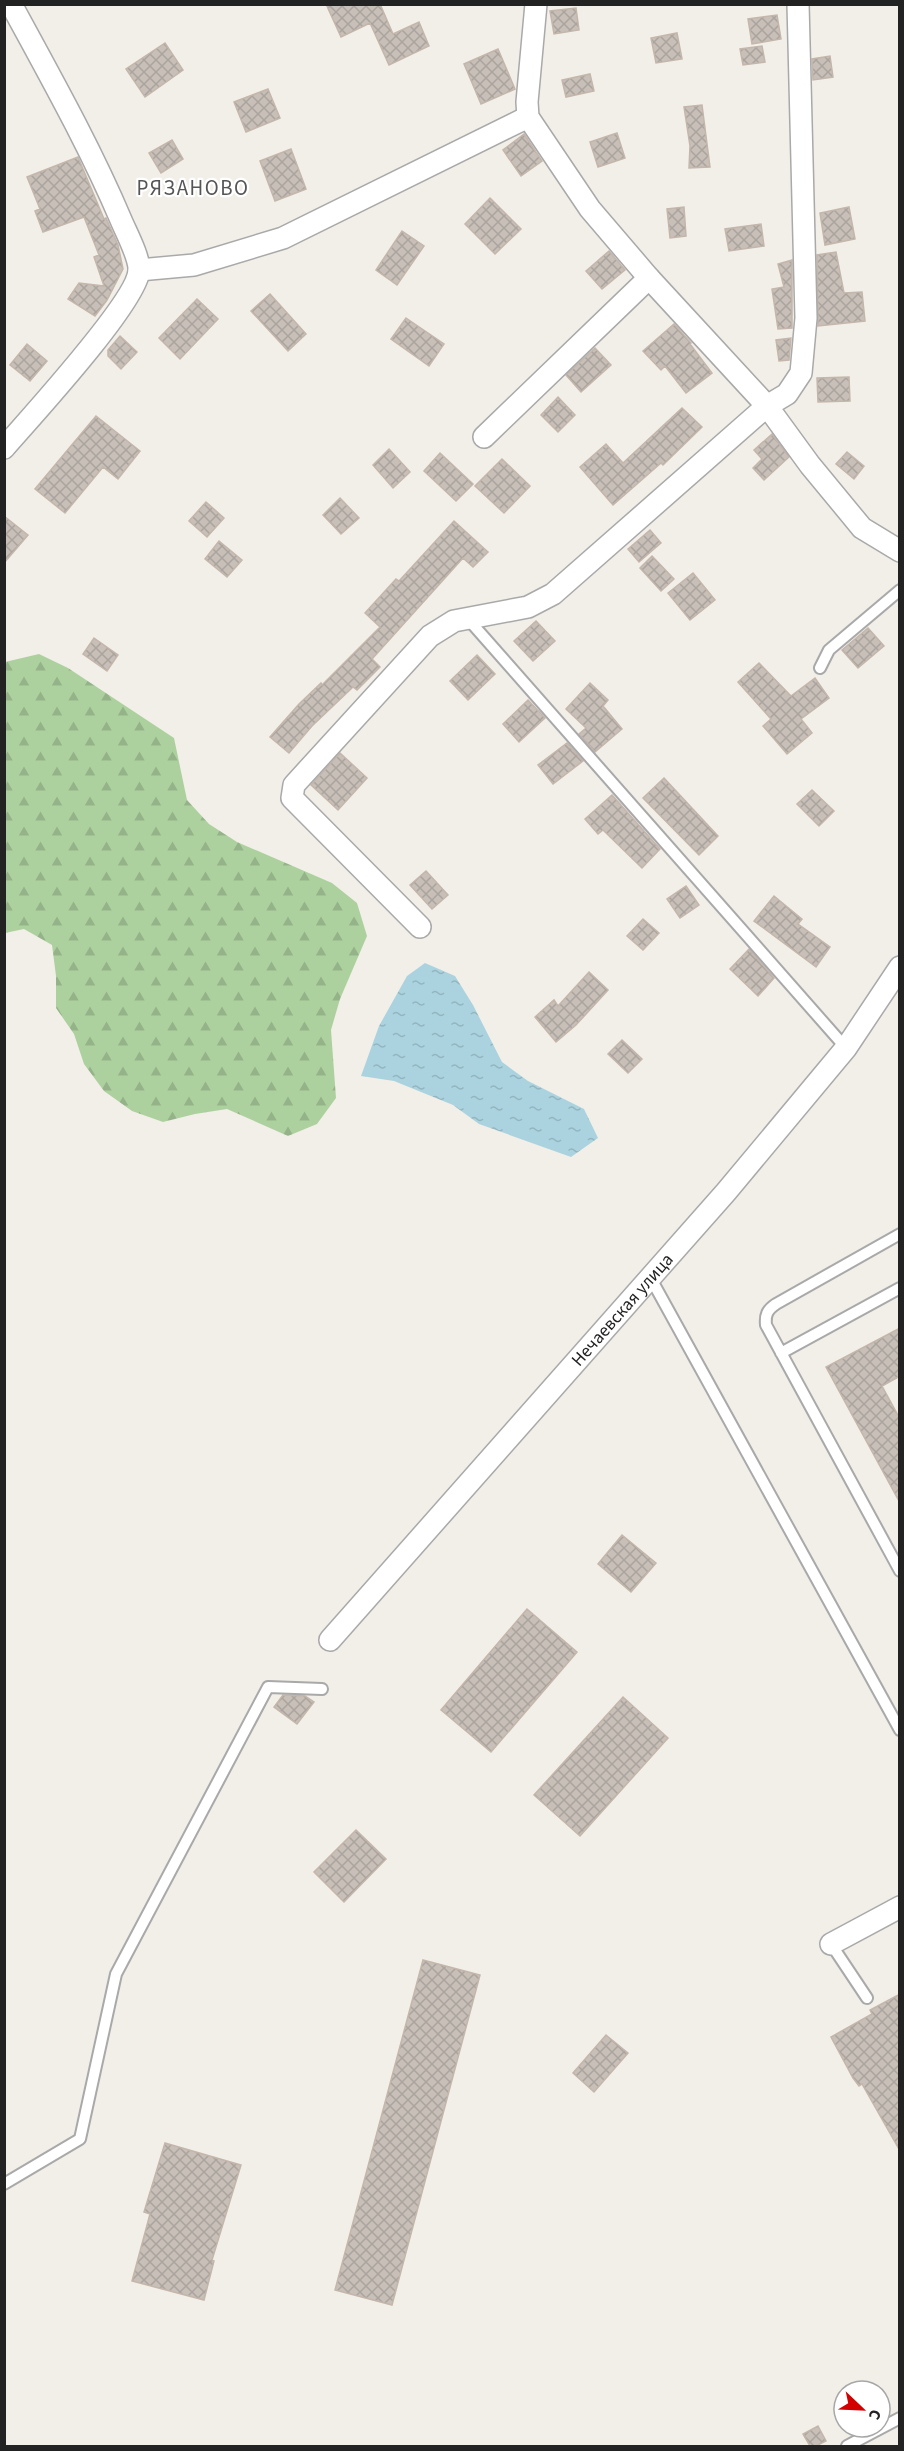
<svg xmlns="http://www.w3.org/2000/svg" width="904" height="2451" viewBox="0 0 904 2451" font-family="'Source Sans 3',sans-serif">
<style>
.forest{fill:url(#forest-firs)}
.water{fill:url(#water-ripples)}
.building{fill:url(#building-cross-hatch);stroke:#c4b6ab;stroke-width:1.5}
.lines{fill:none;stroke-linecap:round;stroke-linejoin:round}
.service-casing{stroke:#a9a9a9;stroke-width:14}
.minor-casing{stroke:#a9a9a9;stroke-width:24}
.service{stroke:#fff;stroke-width:10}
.minor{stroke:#fff;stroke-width:21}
.labels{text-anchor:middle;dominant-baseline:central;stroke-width:4.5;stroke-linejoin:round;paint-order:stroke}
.street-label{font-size:18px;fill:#222;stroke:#fff}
.quarter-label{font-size:21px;letter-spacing:1.5px;fill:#555;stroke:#fff}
</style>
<defs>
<pattern id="forest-firs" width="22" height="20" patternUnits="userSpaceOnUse" patternTransform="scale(1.5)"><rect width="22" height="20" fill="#add19e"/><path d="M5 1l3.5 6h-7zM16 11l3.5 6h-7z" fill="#95b388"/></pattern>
<pattern id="water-ripples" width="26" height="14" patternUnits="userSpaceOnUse" patternTransform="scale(1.5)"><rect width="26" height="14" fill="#aad3df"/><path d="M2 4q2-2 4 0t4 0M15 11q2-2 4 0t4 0" fill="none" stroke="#92b5bf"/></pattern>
<pattern id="building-cross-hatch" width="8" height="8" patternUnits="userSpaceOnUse" patternTransform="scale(1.5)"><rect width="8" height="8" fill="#c7bfb8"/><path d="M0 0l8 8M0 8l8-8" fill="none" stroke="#aba49e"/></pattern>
</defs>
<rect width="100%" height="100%" fill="#f2efe9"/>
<path class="forest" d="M39,654L68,668L174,738L187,800L209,824L237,842L332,883L357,903L367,936L340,999L331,1030L336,1098L317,1124L288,1136L227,1109L195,1114L163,1122L132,1111L104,1091L84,1064L74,1034L56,1008V976L52,945L24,929L5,933V662Z"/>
<path class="water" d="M425,963L455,976L473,1005L502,1062L528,1081L584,1109L598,1138L571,1157L479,1124L453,1105L394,1081L361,1076L379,1026L407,976Z"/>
<path class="building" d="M326,4H380L393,34L419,22L429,46L389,65L370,23L341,37Z
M576,8L579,30L554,34L550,11Z
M777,15L781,39L752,44L748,19Z
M677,33L682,59L656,63L651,38Z
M165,43L183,70L145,97L126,69Z
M762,46L765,62L743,65L740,49Z
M498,49L515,89L481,104L464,64Z
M830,56L833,77L813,80L812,59Z
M590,74L594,91L566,97L562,80Z
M268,89L280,118L246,132L234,102Z
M702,105L710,167L689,168L690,146L684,107Z
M617,133L625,158L598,167L590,142Z
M524,134L542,161L521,176L503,150Z
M172,140L183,159L161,173L149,153Z
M291,149L306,189L275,201L260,161Z
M78,157L104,219L106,218L118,245L123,269L107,300L95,316L68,299L79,283L104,286L94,257L99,255L84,217L43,232L35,211L40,209L27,177Z
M490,198L521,229L495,254L465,224Z
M684,207L686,236L670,238L667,209Z
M849,207L855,239L825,245L820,213Z
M761,224L764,246L729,251L725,229Z
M402,231L424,246L397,285L376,270Z
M609,251L625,270L602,289L586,271Z
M836,252L844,293L862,292L865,321L818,326L817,255Z
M792,260V328L778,329L772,289L784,287L778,264Z
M270,294L306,334L288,351L251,311Z
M197,299L218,319L180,359L159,338Z
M406,318L444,344L429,366L391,339Z
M674,324L691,343L690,344L712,373L686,393L665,366L661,370L643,351Z
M120,336L137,352L121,369L108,356V350Z
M791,338L789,360L779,361L776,340Z
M27,344L47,361L30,381L10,365Z
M595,348L611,365L581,392L566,375Z
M849,377L850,401L818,402L817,378Z
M558,397L575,415L558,432L541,415Z
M682,408L702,427L663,465L661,463L613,505L580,467L606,444L623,463Z
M96,416L140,451L118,479L103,467L65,513L35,489Z
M772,434L789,457L764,480L753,468L762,459L754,450Z
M389,449L410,472L393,488L373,465Z
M847,452L864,466L854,479L836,464Z
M440,453L473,484L456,501L424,471Z
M502,459L530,486L504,513L475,486Z
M340,498L359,518L341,534L323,515Z
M206,502L224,518L207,537L189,521Z
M4,516L28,535L4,563Z
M454,521L488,552L473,567L463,558L372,659L380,667L357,690L353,687L312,726L289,753L270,737L299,704L321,683L322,685L380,627L365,613L396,579L399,581Z
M650,530L661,543L639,562L628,549Z
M219,541L242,560L227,577L205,559Z
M652,556L674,579L661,591L640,568Z
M693,573L715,600L690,620L668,593Z
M536,621L555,641L533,661L514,641Z
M868,628L884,646L858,668L842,650Z
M94,638L118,655L107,671L83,654Z
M477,655L495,674L468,700L450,681Z
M759,663L791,696L815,678L829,698L801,719L812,733L787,754L763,726L771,719L738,682Z
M590,683L608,700L603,706L622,729L595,752L579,734L586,728L566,709Z
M528,700L545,718L519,742L503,724Z
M567,743L583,761L553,784L538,765Z
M340,753L367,778L338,810L311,785Z
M664,778L718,836L699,855L643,798Z
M812,790L834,811L819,826L797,804Z
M612,795L660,849L642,868L603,830L598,834L585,819Z
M426,871L448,895L432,909L410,885Z
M686,886L699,905L680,918L667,899Z
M774,896L802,919L798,924L830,947L816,967L754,921Z
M643,919L659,933L643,950L627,936Z
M749,949L774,978L758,996L730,969Z
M589,972L608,990L576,1025L556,1042L535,1017L554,1000L558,1006Z
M622,1040L642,1059L628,1073L608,1054Z
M900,1328V1376L882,1386L900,1419V1503L826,1367Z
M622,1535L656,1563L631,1592L598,1564Z
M527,1609L577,1652L491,1752L441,1710Z
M283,1695L305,1696L314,1702L297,1724L274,1707Z
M623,1697L668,1738L580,1836L534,1795Z
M356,1830L386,1859L344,1902L314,1872Z
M423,1960L480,1975L392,2305L335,2290Z
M900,1994V2151L862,2084L859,2086L853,2078L831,2037L872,2014L870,2010Z
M606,2035L628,2053L594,2092L573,2073Z
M165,2143L241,2165L212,2260L214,2261L204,2300L132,2281L150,2214L144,2212Z
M818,2426L826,2441L816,2446H810L803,2434Z"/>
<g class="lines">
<defs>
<path id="service" d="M468,619L846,1048
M820,668L829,650L900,590
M900,1234L776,1304C767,1310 765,1315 766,1325L900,1571
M650,1277L900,1730
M781,1353L900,1288
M831,1944L867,1998
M4,2184L80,2139L116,1974L268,1687L322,1689
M847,2446L900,2418"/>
<g id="minor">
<path d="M798,4L806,318L801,373L787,394L767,406L810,465L862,528L900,551"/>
<path d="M139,270L194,265L283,238L528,117"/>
<path d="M484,437L649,278"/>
<path d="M4,448C30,418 136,303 139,271C140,258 126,232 121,220C89,145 50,76 11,4"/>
<path d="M420,927L292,798L294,785L430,636L454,621L528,607L553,594L767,406L649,278L590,209L528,117L527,102L536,4"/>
<path id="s1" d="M330,1640L726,1192L846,1048L900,967"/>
<path d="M831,1944L900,1907"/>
</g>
</defs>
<use href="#service" class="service-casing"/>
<use href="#minor" class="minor-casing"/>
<use href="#service" class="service"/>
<use href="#minor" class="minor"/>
</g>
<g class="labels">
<g class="street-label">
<text stroke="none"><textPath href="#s1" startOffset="441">Нечаевская улица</textPath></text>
</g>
<g class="quarter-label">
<text x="193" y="188">РЯЗАНОВО</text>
</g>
</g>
<rect width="904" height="2451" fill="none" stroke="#222222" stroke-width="12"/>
<g transform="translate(862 2409) rotate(113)"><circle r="28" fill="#ffffff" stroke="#a7a7a7" stroke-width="1.5"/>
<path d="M0-4.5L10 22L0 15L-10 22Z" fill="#d40000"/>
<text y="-9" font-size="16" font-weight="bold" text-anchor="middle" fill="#222222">С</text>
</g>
</svg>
